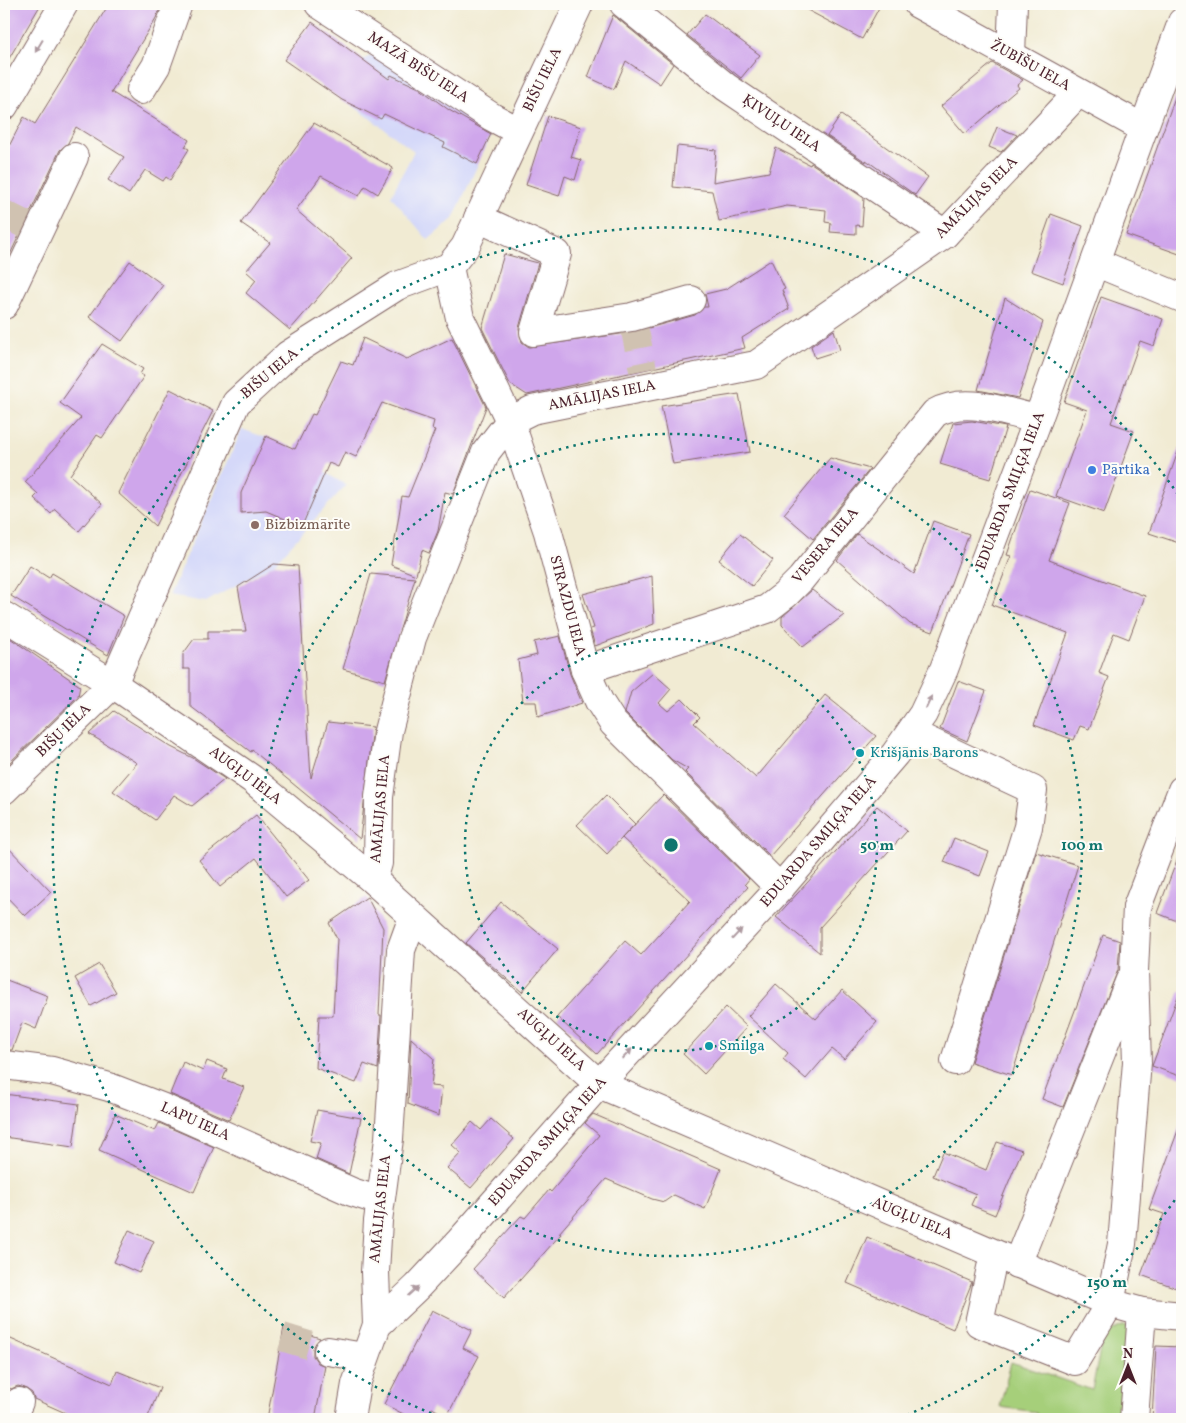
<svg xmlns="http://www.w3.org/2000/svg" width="1186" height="1423" font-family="Vollkorn,serif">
<rect width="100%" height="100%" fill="#fdfcf7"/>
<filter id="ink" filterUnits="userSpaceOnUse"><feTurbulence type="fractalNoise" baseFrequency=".02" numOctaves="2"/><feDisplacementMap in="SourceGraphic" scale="10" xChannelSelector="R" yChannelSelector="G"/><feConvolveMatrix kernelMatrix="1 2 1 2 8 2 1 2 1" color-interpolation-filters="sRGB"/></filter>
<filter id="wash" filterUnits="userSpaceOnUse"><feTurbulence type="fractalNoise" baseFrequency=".0096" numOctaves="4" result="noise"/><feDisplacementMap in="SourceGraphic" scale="20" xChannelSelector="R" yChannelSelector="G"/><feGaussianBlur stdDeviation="1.12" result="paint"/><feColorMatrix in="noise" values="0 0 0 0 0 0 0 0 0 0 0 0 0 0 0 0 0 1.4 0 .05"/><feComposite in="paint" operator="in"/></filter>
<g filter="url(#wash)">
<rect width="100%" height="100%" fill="#f1ebd3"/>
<g fill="#d4d8f9">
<polygon points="373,55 493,131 453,219 428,240 391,196 414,151 348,102 334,95 362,60"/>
<polygon points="242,429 294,448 292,453 346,485 274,564 206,602 169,596"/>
</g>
<polygon fill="#a6cf7a" stroke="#787752" points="1122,1326 1135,1326 1128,1419 1035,1419 1036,1412 1000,1407 1011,1362 1092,1390 1103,1335"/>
<g id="blocks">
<g fill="#cfa6eb">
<polygon points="4,4 41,4 4,67"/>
<polygon points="109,4 162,4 156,18 111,92 189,140 185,147 189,149 170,180 166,177 163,181 145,170 129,194 108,180 124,157 76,127 68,143 60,150 4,267 4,156 24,117 35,124"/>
<polygon points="796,4 881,4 862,39"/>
<polygon points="705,14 760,55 741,78 687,35"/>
<polygon points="613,15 673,64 660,84 626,61 614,89 588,77"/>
<polygon points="312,22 389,79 391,75 419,88 449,110 491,134 477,164 443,147 445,143 384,114 381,119 342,100 284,60"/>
<polygon points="992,63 1023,80 1017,85 1019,88 965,134 941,106"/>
<polygon points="1179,86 1182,87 1182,255 1126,235"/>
<polygon points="841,115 928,177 915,195 866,160 866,162 827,136"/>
<polygon points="548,116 581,127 571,157 581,160 575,180 565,176 559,196 526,185"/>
<polygon points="314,123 393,168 378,194 365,186 359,196 321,176 296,210 352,258 290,330 246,293 256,280 246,271 270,243 241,223"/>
<polygon points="997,127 1017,135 1001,152 989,147"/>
<polygon points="677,146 716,150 713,182 769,172 776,148 810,165 811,163 864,198 862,226 856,225 856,234 830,232 831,223 825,222 826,210 787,206 719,221 712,191 673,187"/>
<polygon points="1051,214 1083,226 1063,283 1031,271"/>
<polygon points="504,254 538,263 519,328 522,342 529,347 634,332 695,315 704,307 708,307 705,294 726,289 771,260 785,289 782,290 789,309 742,338 745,348 527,395 510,384 482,328"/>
<polygon points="130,261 163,285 122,341 89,317"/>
<polygon points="1101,297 1163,319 1154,346 1140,341 1111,423 1134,431 1104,513 1056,496 1087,410 1064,402"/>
<polygon points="1005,298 1043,322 1018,398 978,390"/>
<polygon points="834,330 840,350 815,358 811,346"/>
<polygon points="363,338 407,359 452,338 486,407 453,494 445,492 438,531 429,553 422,550 416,575 391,565 402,496 408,497 435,430 432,429 434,421 382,403 356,457 345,452 338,467 329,463 302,526 266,511 241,513 241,493 266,436 295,449 312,414 315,415 341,361 353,365"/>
<polygon points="102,344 143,369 140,374 144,376 102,438 97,435 70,475 102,504 79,531 55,509 51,514 34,498 38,494 25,482 81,418 60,403"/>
<polygon points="170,389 213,411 155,526 118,493"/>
<polygon points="739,394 750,452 673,464 661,406"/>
<polygon points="972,421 1006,427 990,479 940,464 953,423"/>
<polygon points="1179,449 1182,450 1182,544 1149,533"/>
<polygon points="830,458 870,469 813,539 784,514"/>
<polygon points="1030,489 1070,503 1049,560 1145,596 1129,639 1114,633 1099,673 1109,677 1089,729 1080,726 1074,740 1034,725 1068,633 992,605 1011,556 1007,555"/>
<polygon points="933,521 969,534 933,632 910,624 837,560 857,534 914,574"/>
<polygon points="740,534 773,560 752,586 719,560"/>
<polygon points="274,564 298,566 311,778 328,722 373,727 360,839 252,750 251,752 190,706 190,669 183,669 183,654 194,639 208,639 208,631 246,631 238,587"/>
<polygon points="30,566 49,578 52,573 124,616 108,655 11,596"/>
<polygon points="371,574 415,578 385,681 343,669"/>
<polygon points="652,576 654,624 595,646 590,629 594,628 583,594"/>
<polygon points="812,590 844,615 803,647 782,625 782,617"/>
<polygon points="4,634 80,686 78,696 4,768"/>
<polygon points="560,636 570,674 582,703 538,717 536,702 523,702 518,660 537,655 534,642"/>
<polygon points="653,673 671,689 659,703 668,711 682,699 700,717 694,723 756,778 825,695 876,736 770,856 685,772 688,769 672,760 625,713 631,692"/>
<polygon points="958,681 986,691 967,741 940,729"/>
<polygon points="114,711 171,747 193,758 225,779 192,806 174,795 155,820 113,791 137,763 89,734"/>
<polygon points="606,795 635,824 607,854 577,825"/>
<polygon points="663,795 749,879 745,884 748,887 597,1054 557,1017 625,941 641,955 690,901 622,838"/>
<polygon points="877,806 907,831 820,927 820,953 776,917"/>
<polygon points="256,815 309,880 286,897 256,858 220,887 199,860"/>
<polygon points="954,838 989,852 980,876 944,862"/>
<polygon points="4,843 51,892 25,916 4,894"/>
<polygon points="1036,852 1078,865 1012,1075 971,1062"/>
<polygon points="1180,852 1182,853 1182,923 1157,913"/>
<polygon points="367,897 383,928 379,1015 381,1015 378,1069 364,1064 356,1083 316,1068 319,1016 333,1016 337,939 329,923"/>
<polygon points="501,902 558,949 522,992 466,943"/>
<polygon points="1103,935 1120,941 1118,970 1063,1107 1042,1099"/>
<polygon points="99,964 116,992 91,1006 75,978"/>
<polygon points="4,979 48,996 36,1029 22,1023 12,1050 4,1050"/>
<polygon points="776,984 816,1019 842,990 877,1022 844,1059 832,1049 806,1079 783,1059 788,1053 748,1016"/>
<polygon points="1180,991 1182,991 1182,1077 1152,1066"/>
<polygon points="726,1007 747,1027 704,1074 683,1054"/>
<polygon points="411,1038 434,1059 431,1086 442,1087 439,1116 408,1104"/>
<polygon points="207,1061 227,1069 223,1079 244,1087 229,1120 170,1094 183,1062 203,1071"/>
<polygon points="4,1094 79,1104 73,1147 4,1137"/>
<polygon points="317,1110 361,1118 349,1174 316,1159 321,1143 310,1141"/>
<polygon points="115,1114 155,1131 159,1123 214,1147 194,1192 99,1150"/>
<polygon points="593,1114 721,1169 705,1209 674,1195 664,1202 652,1199 606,1179 559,1233 561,1234 504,1298 473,1269 521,1216 525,1218 549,1190 551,1192 599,1135 585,1123"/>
<polygon points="491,1119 514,1139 471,1188 447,1168 461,1153 452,1145 472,1122 481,1130"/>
<polygon points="1180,1125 1182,1126 1182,1290 1141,1275 1164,1214 1149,1209"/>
<polygon points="997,1142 1022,1150 995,1215 971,1205 976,1194 933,1176 943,1152 986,1170"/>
<polygon points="129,1230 154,1241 139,1273 114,1262"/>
<polygon points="867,1237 972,1282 953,1329 847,1283"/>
<polygon points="432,1310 472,1330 463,1348 479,1356 447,1416 432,1408 426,1419 413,1419 384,1404"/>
<polygon points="284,1327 320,1338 313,1348 313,1356 318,1363 325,1366 315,1419 267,1419"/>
<polygon points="4,1336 112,1384 117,1371 160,1388 147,1419 79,1419 34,1399 32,1393 25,1388 18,1386 11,1389 4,1385"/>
<polygon points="1156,1346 1182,1347 1182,1419 1152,1419"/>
</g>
</g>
</g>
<g filter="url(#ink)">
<use href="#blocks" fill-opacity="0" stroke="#846666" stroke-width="1"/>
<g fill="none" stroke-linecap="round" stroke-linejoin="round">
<g stroke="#d0c2b1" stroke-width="28" stroke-dasharray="28 14" stroke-linecap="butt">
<polyline points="4,214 26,225"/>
<polyline points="633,321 643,370"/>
<polyline points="282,1337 328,1351"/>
</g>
<defs>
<g id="minor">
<polyline points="319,4 492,117 518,131"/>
<polyline points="624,4 726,87 945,234"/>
<polyline points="918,4 1143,128"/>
<polyline points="1011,55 1013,4"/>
<polyline points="141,90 156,66 178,4"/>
<polyline points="4,106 64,4"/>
<polyline points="478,218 557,254 534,332 632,317 691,300"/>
<polyline points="1097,263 1182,298"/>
<polyline points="449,267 460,318 510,421 548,532 585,670 599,701 613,723 780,888"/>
<polyline points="4,305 74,157"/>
<polyline points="4,616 113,684 252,779 373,880 599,1084 1110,1303 1142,1312 1182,1316"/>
<path d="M 585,670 L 767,609 L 785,595 L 801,579 L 935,413 C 967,395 1005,413 1038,419"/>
<polyline points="911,733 1033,790 1028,827 955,1061"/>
<polyline points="4,790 113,684 236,403 288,355 397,286 449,267 465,247 579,4"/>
<polyline points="373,880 378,863 379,797 388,731 412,638 486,452 510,421 532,410 756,365 945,234 1078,93"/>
<polyline points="4,1065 52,1071 109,1087 161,1107 352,1192 380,1201"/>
<polyline points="994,1254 979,1323 1075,1361 1110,1303 1122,1244 1137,1062 1134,971 1137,907 1182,790"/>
<polyline points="1017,1264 1130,980"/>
<polyline points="377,1325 375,1272 378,1221 389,1139 401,950 413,917"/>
<polyline points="328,1351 364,1357"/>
<polyline points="11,1419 19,1402"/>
<polyline points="350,1419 356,1384 377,1325 417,1287 460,1241 599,1084 780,888 895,754 923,714 944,669 1038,419 1182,22"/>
<polyline points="1134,1419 1142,1312"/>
</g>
</defs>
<use href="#minor" stroke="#846666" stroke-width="30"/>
<use href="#minor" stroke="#fff" stroke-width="28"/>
</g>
<defs><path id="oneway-solid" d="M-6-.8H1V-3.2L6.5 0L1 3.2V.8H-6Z" transform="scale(1.25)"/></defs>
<g fill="#ae9aa0">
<use href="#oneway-solid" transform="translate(39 46) rotate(121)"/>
<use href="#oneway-solid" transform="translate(929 702) rotate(-65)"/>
<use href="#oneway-solid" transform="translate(737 934) rotate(-47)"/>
<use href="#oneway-solid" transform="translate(627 1054) rotate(-47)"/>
<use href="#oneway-solid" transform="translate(413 1291) rotate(-43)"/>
</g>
</g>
<g fill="none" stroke="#0f766e" stroke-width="2.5" stroke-dasharray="2.5 5">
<circle cx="671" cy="845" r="206"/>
<circle cx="671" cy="845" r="411"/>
<path d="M1179 1194A617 617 0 0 1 897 1419M445 1419A617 617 0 1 1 1179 496"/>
</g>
<circle fill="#3f7fe0" stroke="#fdfcf7" stroke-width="2" cx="1092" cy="470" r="5"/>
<circle fill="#8d6e63" stroke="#fdfcf7" stroke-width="2" cx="255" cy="525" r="5"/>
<g fill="#0f9aa8" stroke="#fdfcf7" stroke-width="2">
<circle cx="860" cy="753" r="5"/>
<circle cx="709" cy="1046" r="5"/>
</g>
<g text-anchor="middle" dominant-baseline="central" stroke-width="4" stroke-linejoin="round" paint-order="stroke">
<g font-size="15" fill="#4a1f2b" stroke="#fdfcf7">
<text transform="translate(1030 66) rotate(29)">ŽUBĪŠU IELA</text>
<text transform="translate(418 68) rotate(33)">MAZĀ BIŠU IELA</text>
<text transform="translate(543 80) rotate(-64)">BIŠU IELA</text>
<text transform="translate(781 124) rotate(34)">ĶIVUĻU IELA</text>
<text transform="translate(977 198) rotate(-45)">AMĀLIJAS IELA</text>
<text transform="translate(270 374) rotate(-40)">BIŠU IELA</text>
<text transform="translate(602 396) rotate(-11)">AMĀLIJAS IELA</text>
<text transform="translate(1011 491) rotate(-69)">EDUARDA SMIĻĢA IELA</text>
<text transform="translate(826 546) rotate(-50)">VESERA IELA</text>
<text transform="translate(567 606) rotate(75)">STRAZDU IELA</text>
<text transform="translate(64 731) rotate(-44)">BIŠU IELA</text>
<text transform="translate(245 776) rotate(37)">AUGĻU IELA</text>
<text transform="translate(381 809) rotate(-85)">AMĀLIJAS IELA</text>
<text transform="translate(819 842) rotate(-49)">EDUARDA SMIĻĢA IELA</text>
<text transform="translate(551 1040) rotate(42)">AUGĻU IELA</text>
<text transform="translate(195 1122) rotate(24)">LAPU IELA</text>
<text transform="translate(548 1142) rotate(-48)">EDUARDA SMIĻĢA IELA</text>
<text transform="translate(381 1209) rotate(-84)">AMĀLIJAS IELA</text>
<text transform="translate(912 1219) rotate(23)">AUGĻU IELA</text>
</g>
<g font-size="15" fill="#366cbe" stroke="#fdfcf7" text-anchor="start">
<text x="1102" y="470">Pārtika</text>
</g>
<g font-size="15" fill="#785e54" stroke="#fdfcf7" text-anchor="start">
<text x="265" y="525">Bizbizmārīte</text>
</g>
<g font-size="15" fill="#0d838f" stroke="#fdfcf7" text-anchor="start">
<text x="870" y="753">Krišjānis Barons</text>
<text x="719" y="1046">Smilga</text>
</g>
</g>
<circle cx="671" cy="845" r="8" fill="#0f766e" stroke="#fdfcf7" stroke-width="2.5"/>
<g font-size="15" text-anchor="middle" font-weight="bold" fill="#0f766e" stroke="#fdfcf7" stroke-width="4" stroke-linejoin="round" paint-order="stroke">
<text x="877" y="850">50 m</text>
<text x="1082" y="850">100 m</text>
<text x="1107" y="1287">150 m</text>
</g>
<rect width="1186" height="1423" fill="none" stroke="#fdfcf7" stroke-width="20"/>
<g transform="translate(1128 1366)" stroke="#fdfcf7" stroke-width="4" paint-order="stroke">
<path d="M0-4L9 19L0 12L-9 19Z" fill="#4a1f2b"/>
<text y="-8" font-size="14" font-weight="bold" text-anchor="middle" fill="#4a1f2b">N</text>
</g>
</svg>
